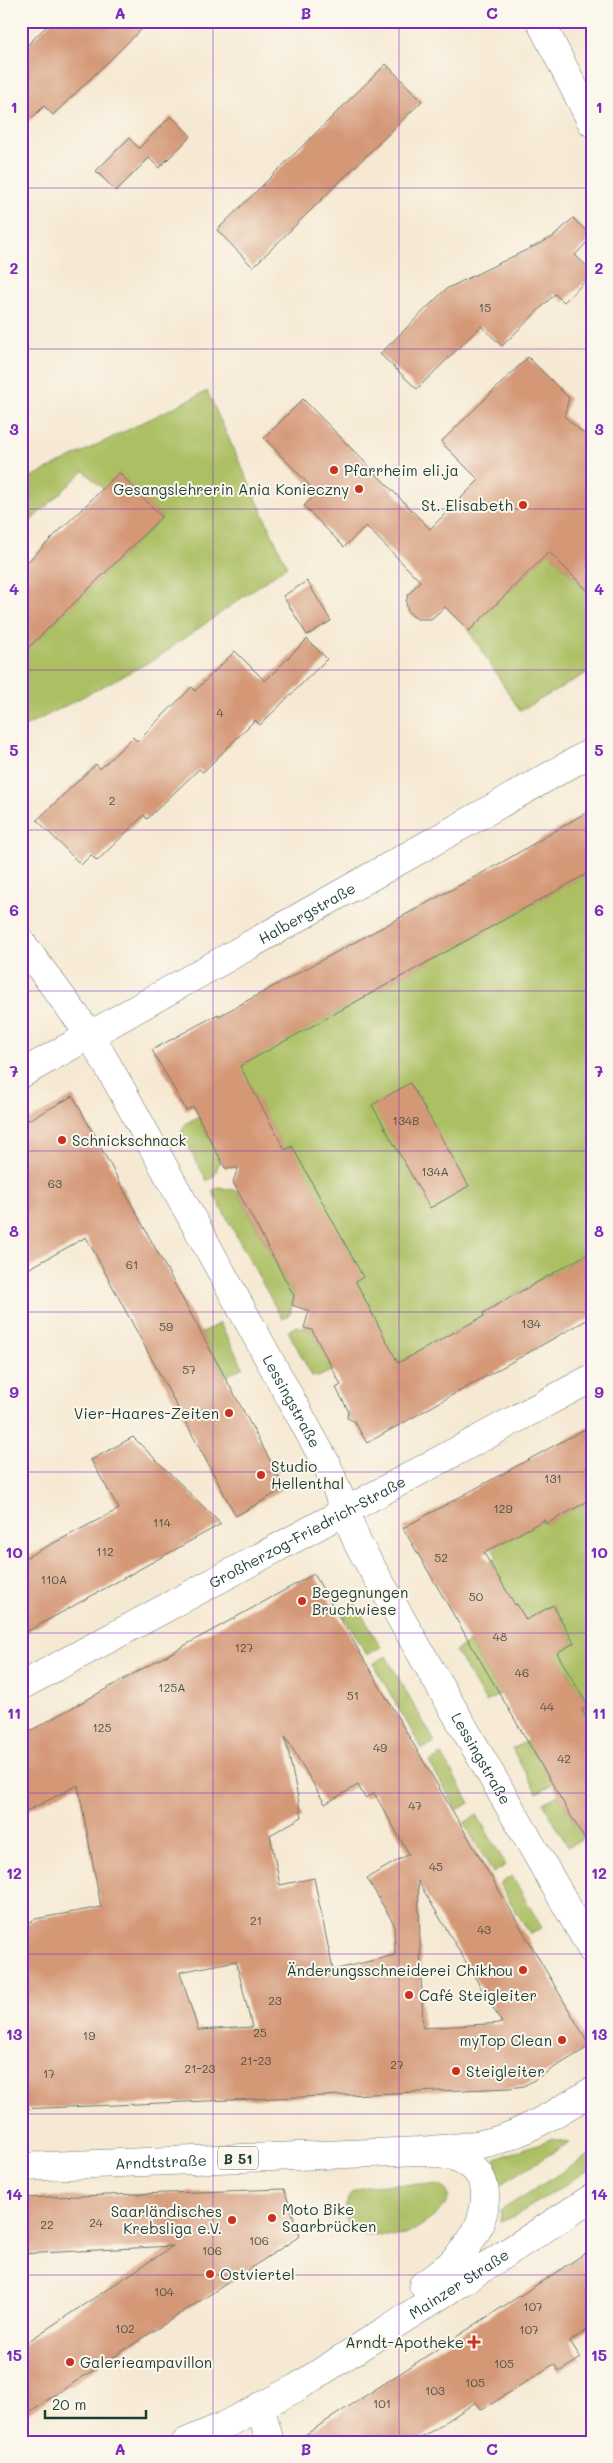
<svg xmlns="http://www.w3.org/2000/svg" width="613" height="2463" font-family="Mali,sans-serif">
<rect width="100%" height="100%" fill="#fbf7ec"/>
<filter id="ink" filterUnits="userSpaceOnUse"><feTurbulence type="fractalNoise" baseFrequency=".02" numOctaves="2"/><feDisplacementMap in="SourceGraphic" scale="10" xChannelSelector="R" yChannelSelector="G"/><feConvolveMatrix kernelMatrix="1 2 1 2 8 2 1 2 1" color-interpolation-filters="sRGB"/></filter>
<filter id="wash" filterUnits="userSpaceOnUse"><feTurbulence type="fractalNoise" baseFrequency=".0096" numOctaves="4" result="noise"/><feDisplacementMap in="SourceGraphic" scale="20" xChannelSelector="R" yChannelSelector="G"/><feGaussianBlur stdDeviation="1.12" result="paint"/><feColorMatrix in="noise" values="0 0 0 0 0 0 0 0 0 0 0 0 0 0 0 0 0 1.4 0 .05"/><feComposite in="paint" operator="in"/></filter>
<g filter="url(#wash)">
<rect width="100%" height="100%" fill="#f6e9d3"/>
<g fill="#acbf63" stroke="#667e4c">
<polygon points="207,391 287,566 155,659 21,729 21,655 162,517 119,473 103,489 84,471 21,530 21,482"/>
<polygon points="549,552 583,587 585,585 592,592 592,670 520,711 469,631"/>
<polygon points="592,871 592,1251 483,1312 484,1316 380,1373 356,1282 291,1146 285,1150 253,1091 221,1076"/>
<polygon points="198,1117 221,1159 214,1176 207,1181 181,1133 186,1123"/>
<polygon points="219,1187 237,1191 294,1296 290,1314 282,1319 212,1191"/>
<polygon points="220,1323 243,1367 225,1377 201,1333"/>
<polygon points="296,1326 312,1330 333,1370 318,1377 312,1376 288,1331"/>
<polygon points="592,1499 592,1728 582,1710 588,1706 568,1671 548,1658 574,1643 553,1605 526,1620 490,1562 497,1557 492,1548 544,1520 546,1524"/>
<polygon points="355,1603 381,1647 367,1655 341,1612"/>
<polygon points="469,1642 500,1694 486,1702 455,1651"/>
<polygon points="386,1656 435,1742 422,1749 373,1664"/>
<polygon points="527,1741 553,1784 537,1793 512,1749"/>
<polygon points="442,1755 470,1803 457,1810 429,1762"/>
<polygon points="558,1795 583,1838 568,1847 543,1803"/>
<polygon points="477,1815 506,1865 493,1873 464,1823"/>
<polygon points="512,1876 542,1928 530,1934 499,1884"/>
<polygon points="551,2139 570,2142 499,2185 496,2159"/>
<polygon points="592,2153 592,2168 515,2216 500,2222 500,2211"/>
<path d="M 419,2184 C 424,2185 432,2184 438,2186 C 471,2197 416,2231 404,2235 C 398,2237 391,2235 385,2235 C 377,2234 365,2235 358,2233 C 338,2225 342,2194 361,2188 C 374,2184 404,2185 419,2184 Z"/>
</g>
<g id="blocks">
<g fill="#d49877" fill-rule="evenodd">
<polygon points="52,21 150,21 53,115 44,106 21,129 21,51"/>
<polygon points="386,64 422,101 253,267 217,230"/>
<polygon points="171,116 191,136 159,168 149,158 116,191 96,171 129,138 139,148"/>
<polygon points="573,218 592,237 575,255 592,271 592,275 564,302 555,294 502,346 481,326 417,389 380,354 446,289 553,237"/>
<polygon points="528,357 569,398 564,416 592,441 592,595 549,552 469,631 445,607 431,619 417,619 408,612 406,602 408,595 420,581 366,526 344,547 304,506 317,493 264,438 303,399 430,529 479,480 441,442"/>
<polygon points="119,473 162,517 21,655 21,568"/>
<polygon points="307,581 331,621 307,635 283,596"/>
<polygon points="307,639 327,659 260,725 255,720 203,772 199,769 147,819 144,815 97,861 91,855 81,865 37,820 96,764 100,769 133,737 137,741 192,687 195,691 235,651 265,681"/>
<polygon points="592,809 592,871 240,1066 285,1150 292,1146 363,1277 356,1282 398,1363 484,1316 483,1313 592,1251 592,1317 367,1443 354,1421 347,1418 348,1410 336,1388 341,1385 312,1330 304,1328 309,1311 292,1305 294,1296 233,1182 238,1168 225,1168 193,1107 186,1110 152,1050 218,1014 219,1016 506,860"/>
<polygon points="410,1083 469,1186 430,1208 372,1105"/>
<polygon points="73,1096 285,1488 236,1516 86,1237 21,1273 21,1124"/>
<polygon points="592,1425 592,1499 546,1524 544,1520 484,1553 515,1605 517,1604 526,1620 553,1605 574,1643 557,1653 588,1706 582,1710 592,1728 592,1852 403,1528"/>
<polygon points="133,1437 221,1524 21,1635 21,1560 119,1509 91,1460"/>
<path d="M 314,1574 L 590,2046 L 524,2086 L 510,2088 L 21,2109 L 21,1927 L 35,1919 L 101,1907 L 78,1785 L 21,1814 L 21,1736 ZM 285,1736 L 325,1804 L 358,1785 L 365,1798 L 374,1793 L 409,1854 L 367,1878 L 394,1924 L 395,1955 L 333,1970 L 314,1878 L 280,1885 L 270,1835 L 302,1817 ZM 418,1881 L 502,2023 L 423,2028 ZM 236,1961 L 252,2027 L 198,2030 L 180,1972 Z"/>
<polygon points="284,2189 300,2236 21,2417 21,2346 173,2246 21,2254 21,2198"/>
<polygon points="592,2249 592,2327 570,2341 581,2358 559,2372 554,2364 482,2410 476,2402 415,2442 294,2442"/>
</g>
</g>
</g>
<g filter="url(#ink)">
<use href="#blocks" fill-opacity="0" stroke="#6a796c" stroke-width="1"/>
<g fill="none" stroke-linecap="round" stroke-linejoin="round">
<defs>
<g id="minor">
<polyline points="540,21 592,123"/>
<path id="s1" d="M 21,942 L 90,1035 L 120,1087 L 327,1465 L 358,1544 L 592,1950"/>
<path id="s2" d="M 21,1074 L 592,752"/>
<path id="s3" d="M 21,1686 C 211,1582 402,1482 592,1378"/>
<polyline points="260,2406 270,2442"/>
</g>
<g id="major">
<path id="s4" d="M 21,2167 L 421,2151 C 448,2148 478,2147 504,2138 C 534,2127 565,2108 592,2091"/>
<path d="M 423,2285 C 455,2264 486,2235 485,2194 C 485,2178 474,2166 460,2159 C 452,2155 442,2155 433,2153"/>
<path id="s5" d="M 186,2442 L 223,2426 L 296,2388 L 592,2198"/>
</g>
</defs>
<use href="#minor" stroke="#6a796c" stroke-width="29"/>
<use href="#major" stroke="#6a796c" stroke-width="29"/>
<use href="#minor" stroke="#fff" stroke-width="28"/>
<use href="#major" stroke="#fff" stroke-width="28"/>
</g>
</g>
<path fill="none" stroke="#7b2cbf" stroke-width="1" stroke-opacity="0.55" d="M 213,21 L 213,2442M 399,21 L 399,2442M 21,188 L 592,188M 21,349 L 592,349M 21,509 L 592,509M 21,670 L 592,670M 21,830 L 592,830M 21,991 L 592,991M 21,1151 L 592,1151M 21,1312 L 592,1312M 21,1472 L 592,1472M 21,1633 L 592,1633M 21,1793 L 592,1793M 21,1954 L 592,1954M 21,2114 L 592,2114M 21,2275 L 592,2275"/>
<g fill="#c8321e" stroke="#fbf7ec" stroke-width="2">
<circle cx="334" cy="470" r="5"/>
<circle cx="359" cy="489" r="5"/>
<circle cx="523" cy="505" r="5"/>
<circle cx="62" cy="1140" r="5"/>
<circle cx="229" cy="1413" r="5"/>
<circle cx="261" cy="1475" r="5"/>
<circle cx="302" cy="1601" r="5"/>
<circle cx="523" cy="1970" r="5"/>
<circle cx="409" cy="1995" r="5"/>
<circle cx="562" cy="2040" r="5"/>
<circle cx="456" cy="2071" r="5"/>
<circle cx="272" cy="2218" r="5"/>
<circle cx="232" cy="2220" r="5"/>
<circle cx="210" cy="2274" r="5"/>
<path d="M471.5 2334.5h5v5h5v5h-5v5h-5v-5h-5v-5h5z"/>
<circle cx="70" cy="2362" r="5"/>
</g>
<g text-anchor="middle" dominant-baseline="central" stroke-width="4" stroke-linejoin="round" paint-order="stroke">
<g font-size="12" fill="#4c5445">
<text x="485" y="307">15</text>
<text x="220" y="712">4</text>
<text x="112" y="800">2</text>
<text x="406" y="1120">134B</text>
<text x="435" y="1171">134A</text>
<text x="55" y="1183">63</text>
<text x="132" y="1264">61</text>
<text x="531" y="1323">134</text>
<text x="166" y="1326">59</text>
<text x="189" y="1369">57</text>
<text x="553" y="1478">131</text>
<text x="503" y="1508">129</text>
<text x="162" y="1522">114</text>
<text x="105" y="1551">112</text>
<text x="441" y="1557">52</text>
<text x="54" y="1579">110A</text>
<text x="476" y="1596">50</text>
<text x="500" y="1636">48</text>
<text x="244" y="1647">127</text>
<text x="522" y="1672">46</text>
<text x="172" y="1687">125A</text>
<text x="353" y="1695">51</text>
<text x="547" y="1706">44</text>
<text x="102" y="1727">125</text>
<text x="380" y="1747">49</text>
<text x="564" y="1758">42</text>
<text x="415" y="1805">47</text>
<text x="436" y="1866">45</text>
<text x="256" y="1920">21</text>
<text x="484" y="1929">43</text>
<text x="275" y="2000">23</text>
<text x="260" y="2032">25</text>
<text x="89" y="2035">19</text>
<text x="256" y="2060">21-23</text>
<text x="397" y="2064">27</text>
<text x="200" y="2068">21-23</text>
<text x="49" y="2073">17</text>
<text x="96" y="2222">24</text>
<text x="47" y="2224">22</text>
<text x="259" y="2240">106</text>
<text x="212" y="2250">106</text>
<text x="164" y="2291">104</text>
<text x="533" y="2306">107</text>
<text x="125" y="2328">102</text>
<text x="529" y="2329">107</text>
<text x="504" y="2363">105</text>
<text x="475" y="2382">105</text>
<text x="435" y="2390">103</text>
<text x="382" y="2403">101</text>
</g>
<rect fill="#fbf7ec" stroke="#61756b" stroke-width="1" x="218" y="2146.5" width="40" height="23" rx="4"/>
<g font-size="14" font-weight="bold" fill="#1f3d34">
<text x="238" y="2158">B 51</text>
</g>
<g font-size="15" fill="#1f3d34" stroke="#fbf7ec" text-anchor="start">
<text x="344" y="470">Pfarrheim eli.ja</text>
<text x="349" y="489" text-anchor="end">Gesangslehrerin Ania Konieczny</text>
<text x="513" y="505" text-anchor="end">St. Elisabeth</text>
<text x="72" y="1140">Schnickschnack</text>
<text x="219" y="1413" text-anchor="end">Vier-Haares-Zeiten</text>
<text x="271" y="1466">Studio<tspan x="271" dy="17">Hellenthal</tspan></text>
<text x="312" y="1592">Begegnungen<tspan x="312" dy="17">Bruchwiese</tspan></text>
<text x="513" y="1970" text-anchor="end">Änderungsschneiderei Chikhou</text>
<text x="419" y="1995">Café Steigleiter</text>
<text x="552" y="2040" text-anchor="end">myTop Clean</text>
<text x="466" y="2071">Steigleiter</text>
<text x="282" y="2209">Moto Bike<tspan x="282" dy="17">Saarbrücken</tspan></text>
<text x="222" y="2211" text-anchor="end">Saarländisches<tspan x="222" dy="17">Krebsliga e.V.</tspan></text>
<text x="220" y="2274">Ostviertel</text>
<text x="464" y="2342" text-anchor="end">Arndt-Apotheke</text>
<text x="80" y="2362">Galerieampavillon</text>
</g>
<g font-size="15" fill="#1f3d34" stroke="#fbf7ec">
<text stroke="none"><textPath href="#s2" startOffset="328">Halbergstraße</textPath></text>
<text stroke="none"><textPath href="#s1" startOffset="534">Lessingstraße</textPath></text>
<text stroke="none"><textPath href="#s3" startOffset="325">Großherzog-Friedrich-Straße</textPath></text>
<text stroke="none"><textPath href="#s1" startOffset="939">Lessingstraße</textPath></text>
<text stroke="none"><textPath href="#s4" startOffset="140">Arndtstraße</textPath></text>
<text stroke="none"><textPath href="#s5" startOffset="316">Mainzer Straße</textPath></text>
</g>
</g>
<rect width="613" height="2463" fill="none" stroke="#fbf7ec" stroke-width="55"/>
<path d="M45 2410v8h101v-8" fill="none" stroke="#1f3d34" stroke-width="2.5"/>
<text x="52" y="2410" font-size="15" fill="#1f3d34" stroke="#fbf7ec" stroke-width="4" paint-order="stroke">20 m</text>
<rect x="28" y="28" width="558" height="2408" fill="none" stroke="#7b2cbf" stroke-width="2"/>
<g font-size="16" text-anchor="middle" font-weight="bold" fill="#7b2cbf">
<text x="120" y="19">A</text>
<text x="306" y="19">B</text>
<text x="492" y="19">C</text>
<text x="14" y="113">1</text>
<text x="599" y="113">1</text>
<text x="14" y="274">2</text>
<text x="599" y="274">2</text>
<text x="14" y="435">3</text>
<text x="599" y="435">3</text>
<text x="14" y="595">4</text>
<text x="599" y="595">4</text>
<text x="14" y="756">5</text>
<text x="599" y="756">5</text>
<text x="14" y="916">6</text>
<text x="599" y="916">6</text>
<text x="14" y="1077">7</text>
<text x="599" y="1077">7</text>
<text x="14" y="1237">8</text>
<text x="599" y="1237">8</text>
<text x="14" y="1398">9</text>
<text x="599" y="1398">9</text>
<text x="14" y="1558">10</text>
<text x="599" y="1558">10</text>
<text x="14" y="1719">11</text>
<text x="599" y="1719">11</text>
<text x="14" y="1879">12</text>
<text x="599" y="1879">12</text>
<text x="14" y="2040">13</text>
<text x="599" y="2040">13</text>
<text x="14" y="2200">14</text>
<text x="599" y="2200">14</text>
<text x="14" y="2361">15</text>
<text x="599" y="2361">15</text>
<text x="120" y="2455">A</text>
<text x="306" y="2455">B</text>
<text x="492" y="2455">C</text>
</g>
</svg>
